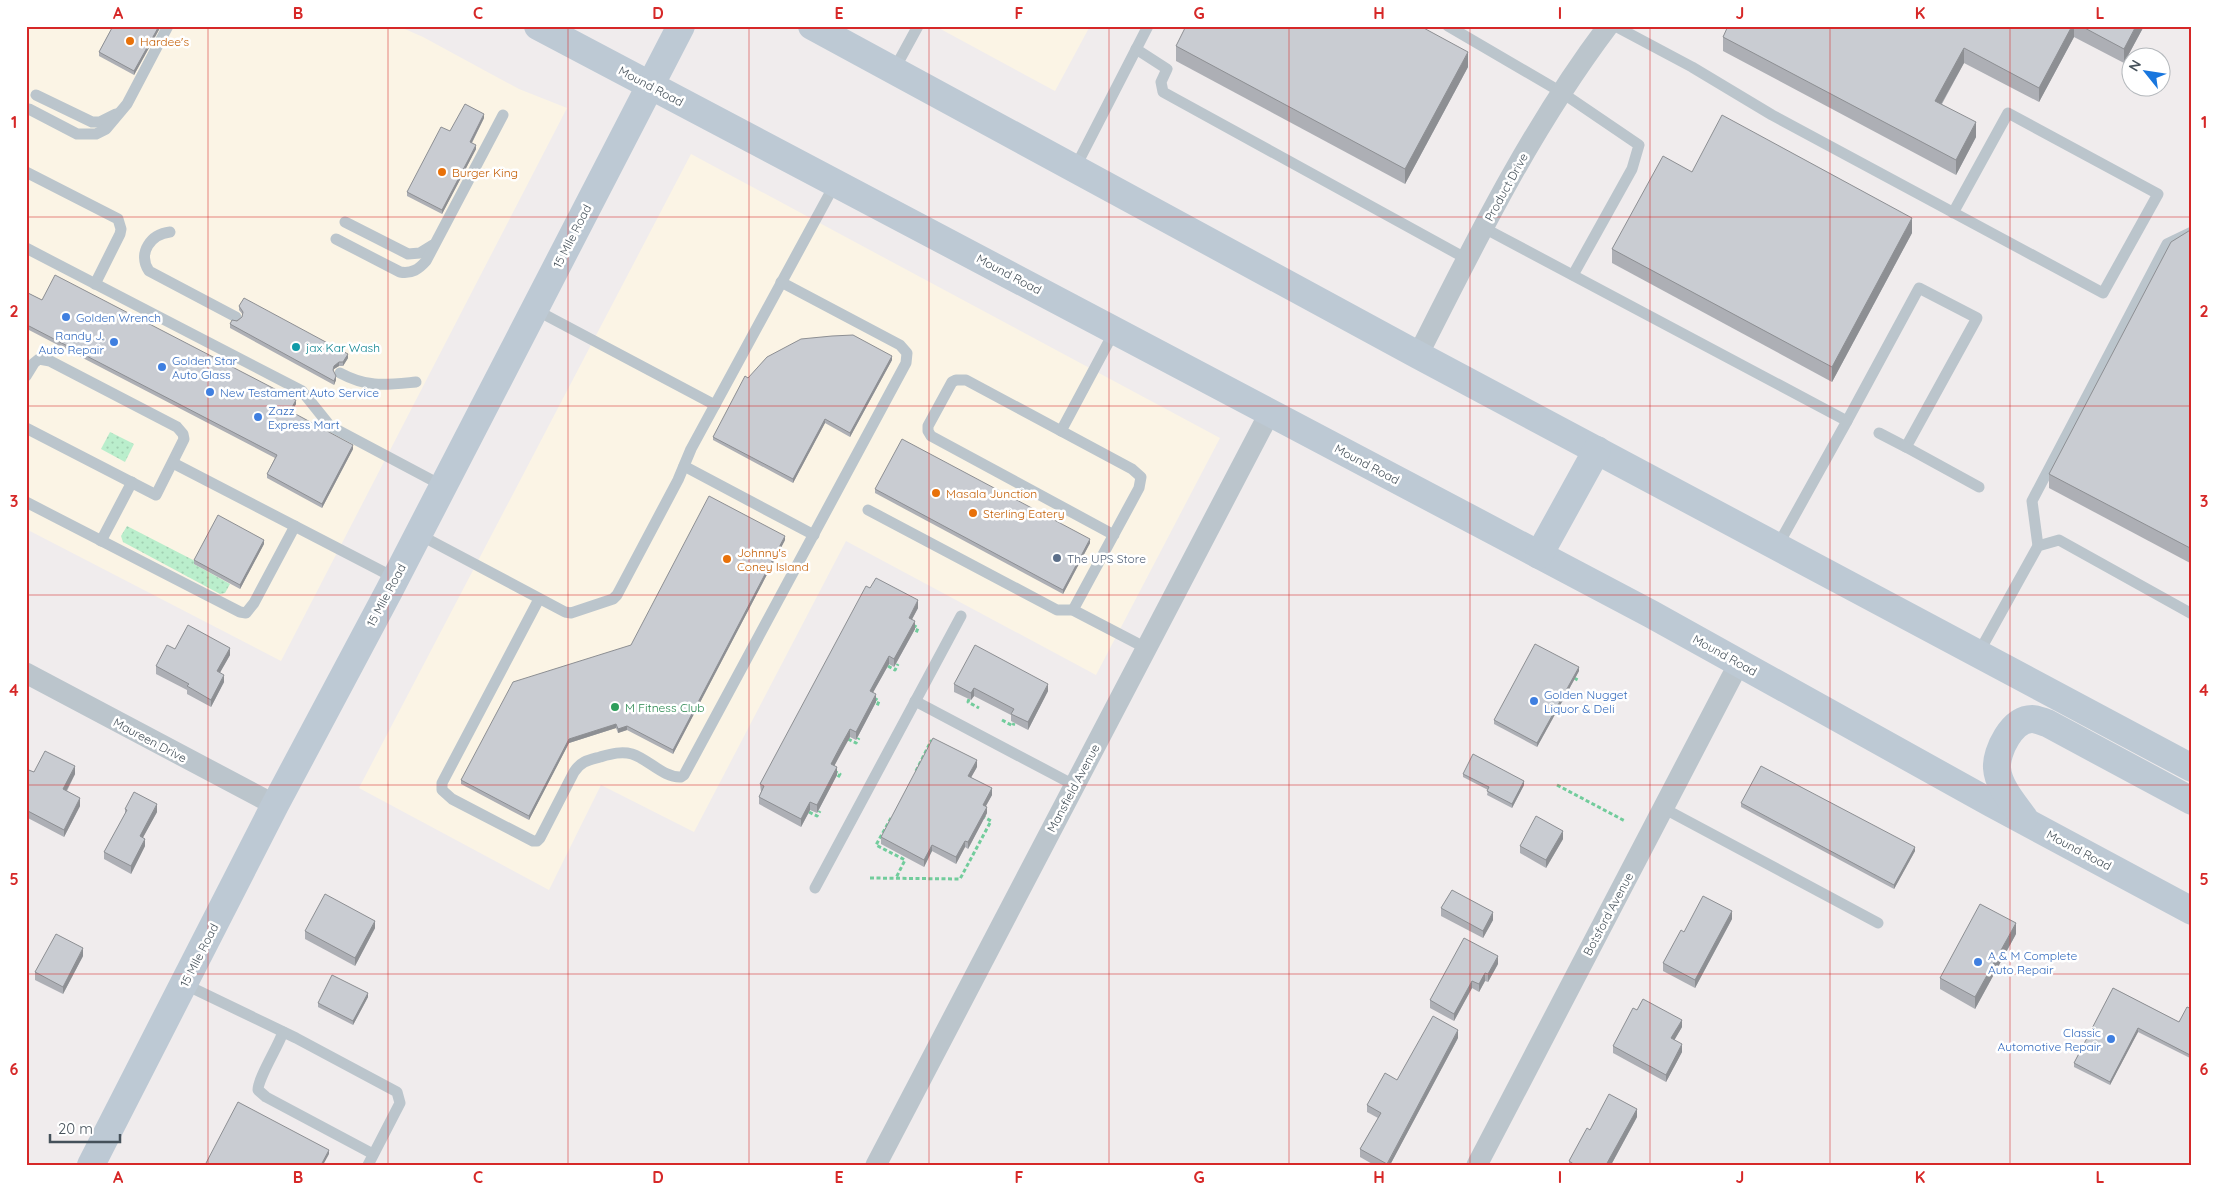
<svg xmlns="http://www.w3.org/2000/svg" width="2218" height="1191" font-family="Quicksand,sans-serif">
<defs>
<pattern id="grass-dots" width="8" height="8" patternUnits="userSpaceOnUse" patternTransform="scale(1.25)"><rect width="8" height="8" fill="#baeecc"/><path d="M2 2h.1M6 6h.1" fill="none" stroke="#a1ceb1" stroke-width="1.8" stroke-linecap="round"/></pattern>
</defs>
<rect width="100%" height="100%" fill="#f0eced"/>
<g fill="#fbf4e5">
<polygon points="26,26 398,26 423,37 519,89 567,108 281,661 26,529"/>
<polygon points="935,26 1090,26 1055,91"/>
<polygon points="691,154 1220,438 1096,675 846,541 694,832 601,785 549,890 359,788"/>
</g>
<g fill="url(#grass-dots)">
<polygon points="110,432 134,444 125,462 101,449"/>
<polygon points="127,526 195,561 194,564 230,584 225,593 220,594 123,542 121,536"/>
</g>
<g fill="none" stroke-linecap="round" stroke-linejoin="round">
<g stroke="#72cc9c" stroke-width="3" stroke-dasharray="4 2.5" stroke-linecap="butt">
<polyline points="913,625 918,628 916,633"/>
<polyline points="888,666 895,670 898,664"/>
<polyline points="1574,678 1578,680"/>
<polyline points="874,698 879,701 877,706"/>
<polyline points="969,699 968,702 979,708"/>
<polyline points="1002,720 1013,726 1014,723"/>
<polyline points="848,739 856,743 859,738"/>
<polyline points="834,771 840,774 837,779"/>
<polyline points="916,771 931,741 934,742"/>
<polyline points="1557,785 1625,821"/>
<polyline points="809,812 817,816 820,811"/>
<polyline points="891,818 876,845 905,860 896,878"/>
<polyline points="870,878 960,879 991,821 984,817"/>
</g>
<g stroke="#bbc5cc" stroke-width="11">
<polyline points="1448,26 1561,92 1639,145 1632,169 1573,275"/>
<polyline points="1615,26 1692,67 1772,115 2103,293 2158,194 2008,113 1953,213"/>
<polyline points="1136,49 1167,69 1161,82 1163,92 1467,259"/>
<polyline points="894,70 918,26"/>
<polyline points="36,95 92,122 100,122 116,114"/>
<polyline points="29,109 77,134 96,134 106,129 127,104 168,26"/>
<polyline points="1075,168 1148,26"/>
<polyline points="26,172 118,219 121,229 120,234 95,284"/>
<polyline points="345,222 408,254 420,253 433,245"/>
<polyline points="1484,228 1847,421 1777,547"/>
<path d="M 170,232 C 151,234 137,253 149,271 L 236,317"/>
<path d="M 336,239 L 400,272 C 412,274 419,269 426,261 L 503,115"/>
<polyline points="26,248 302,391 330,426 443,486"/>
<polyline points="534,309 715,405"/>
<path d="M 340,373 C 368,388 385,385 416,382"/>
<polyline points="26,376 34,363 39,359 50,361 177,427 183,434 184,439 156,495 26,428"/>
<polyline points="1847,421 1919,288 1977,318 1906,447 1879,433"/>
<polyline points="1061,431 1115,330"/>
<polyline points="1906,447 1979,487"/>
<polyline points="173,463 395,578"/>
<polyline points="684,466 814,535"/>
<polyline points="26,502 240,612 246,613 254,603 295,526"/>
<polyline points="868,510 1057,610 1073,610 1146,648"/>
<polyline points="418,534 565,612 571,613 613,599 617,595 678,480 691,449 836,182"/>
<polyline points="101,541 132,482"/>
<polyline points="2038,546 2032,501 2167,244 2192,232"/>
<path d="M 539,599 L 442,783 L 442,790 L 452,799 L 533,841 L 537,841 L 540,838 L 574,772 C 581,761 589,760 600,757 C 611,754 621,751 632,754 C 648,759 664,778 681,777 L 684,775 L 906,363 L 907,353 L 900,345 L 781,282"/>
<polyline points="1073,610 1139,488 1141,477 1132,469 966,380 956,380 952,382 928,426 928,431 931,436 1114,535"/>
<polyline points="1978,654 2038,546 2059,540 2192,614"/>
<polyline points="915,701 1074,785"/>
<polyline points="1663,808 1878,923"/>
<polyline points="815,888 961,616"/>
<polyline points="184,984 296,1038 397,1092 400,1103 368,1165"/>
<path d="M 283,1032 C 278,1047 258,1078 258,1090 L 266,1097 L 373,1154"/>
</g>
<g stroke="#bbc5cc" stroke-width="21">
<path d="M 1418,355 C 1475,242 1531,128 1608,26"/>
<polyline points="26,673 275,805"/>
<polyline points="876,1165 1270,412"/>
<polyline points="1477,1165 1739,663"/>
</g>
<g stroke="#bdc9d4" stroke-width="28">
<polyline points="538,26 1651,614 1991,803 2192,911"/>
<polyline points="812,26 1418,355 2192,768"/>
<polyline points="1539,555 1597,450"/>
<path d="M 2024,818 C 2014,804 1998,786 1997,768 C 1996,751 2012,719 2032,719 C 2037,719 2043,722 2047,723 L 2192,801"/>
<polyline points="91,1165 275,805 389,591 681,26"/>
</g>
</g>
<g fill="#adafb5">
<polygon points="113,26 161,26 134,75 99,56 99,52"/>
<polygon points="1728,26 2144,26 2124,63 2074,37 2039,102 1964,63 1942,104 1976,137 1956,175 1723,51 1723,37"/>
<polygon points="1176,46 1468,67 1405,184 1176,61"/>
<polygon points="484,118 472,143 476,149 442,214 407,196 407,192 450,131"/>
<polygon points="1692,172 1912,233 1832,382 1612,263 1612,249"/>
<polygon points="2192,229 2192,564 2049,488 2049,474"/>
<polygon points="26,292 42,300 296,404 291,412 353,449 322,508 267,478 267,474 275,458 29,330 26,334"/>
<polygon points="239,306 348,358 343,366 339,366 334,369 333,371 336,380 334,385 230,328 230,324 242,317 243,315 239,310"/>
<polygon points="892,360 850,437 825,423 793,483 713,440 713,437 748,378"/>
<polygon points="875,489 1090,543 1063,594 875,493"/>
<polygon points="785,540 673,754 627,730 618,733 616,728 569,743 529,820 461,784 461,780 631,645"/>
<polygon points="264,544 240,589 194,564 194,560"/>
<polygon points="870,588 918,608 912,619 915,629 894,667 889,664 873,692 876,702 856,740 850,737 840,754 834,766 837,775 817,813 810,810 801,827 759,804 759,797 761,792 760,784"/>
<polygon points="175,649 230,655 220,672 224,682 211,707 187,694 187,690 156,674 156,666"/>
<polygon points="1579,671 1537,747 1494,724 1494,720"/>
<polygon points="954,684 1048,691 1028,730 1011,721 1011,715 974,696 971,700 954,692"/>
<polygon points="977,767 971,777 992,795 986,806 987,813 968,849 965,847 956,864 932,851 924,867 881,844 881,837"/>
<polygon points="26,769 34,772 75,774 67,791 80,806 64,837 26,817"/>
<polygon points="1463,774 1524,785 1512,808 1487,795 1488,790 1463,777"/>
<polygon points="1741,803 1915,851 1894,889 1741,807"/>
<polygon points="125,809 157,812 143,837 145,846 131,874 104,859 104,852 125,814"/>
<polygon points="1563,839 1546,868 1520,853 1520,846"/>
<polygon points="1441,908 1493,920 1483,938 1441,916"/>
<polygon points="1732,919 1695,988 1663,971 1663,963 1684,932"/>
<polygon points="375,928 355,966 305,939 305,931"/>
<polygon points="2016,934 1975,1009 1940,989 1940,978"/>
<polygon points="83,956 63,994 35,980 35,972"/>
<polygon points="1498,964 1488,982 1485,981 1479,992 1472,988 1454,1021 1430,1008 1430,1000"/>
<polygon points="2113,988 2179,1022 2192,1009 2192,1059 2138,1032 2110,1085 2074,1067 2074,1063"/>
<polygon points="368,997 353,1025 318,1007 318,1003"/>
<polygon points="1682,1027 1674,1040 1682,1052 1666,1082 1613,1053 1613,1046"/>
<polygon points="1458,1038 1390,1165 1374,1165 1360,1157 1360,1149 1378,1118 1367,1112 1367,1105 1397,1080"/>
<polygon points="1637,1117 1611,1165 1569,1165 1569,1161 1590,1130"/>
</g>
<g fill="#8d8f93">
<polygon points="159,26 161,26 134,75 134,71"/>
<polygon points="2072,26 2074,26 2074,37 2039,102 2039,88"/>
<polygon points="2136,26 2144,26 2124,63 2124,49"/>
<polygon points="1964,48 1964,63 1935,115 1935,101"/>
<polygon points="1468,52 1468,67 1405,184 1405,169"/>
<polygon points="484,114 484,118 470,146 470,142"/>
<polygon points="1976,122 1976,137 1956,175 1956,160"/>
<polygon points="476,145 476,149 442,214 442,210"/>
<polygon points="1912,218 1912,233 1832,382 1832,367"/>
<polygon points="348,354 348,358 343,366 343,362"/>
<polygon points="892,356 892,360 850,437 850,433"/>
<polygon points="339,362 339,366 334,369 333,374 334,366"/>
<polygon points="336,376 336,380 334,385 334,381"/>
<polygon points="296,400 296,404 290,415 290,411"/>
<polygon points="825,419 825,423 793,483 793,479"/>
<polygon points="353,445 353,449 322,508 322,504"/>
<polygon points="785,536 785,540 673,754 673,750"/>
<polygon points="1090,539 1090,543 1063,594 1063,590"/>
<polygon points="264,540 264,544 240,589 240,585"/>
<polygon points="918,600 918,608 909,625 909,618"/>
<polygon points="915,621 915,629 894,667 894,659"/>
<polygon points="230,648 230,655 217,678 217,671"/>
<polygon points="889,656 889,664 870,698 870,691"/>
<polygon points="1579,667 1579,671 1537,747 1537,743"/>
<polygon points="224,675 224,682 211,707 211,700"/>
<polygon points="1048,684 1048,691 1028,730 1028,722"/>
<polygon points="974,688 974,696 971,700 971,693"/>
<polygon points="876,694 876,702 856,740 856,732"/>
<polygon points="616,724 616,728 569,743 529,820 529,816 569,739"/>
<polygon points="627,726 627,730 618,733 618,729"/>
<polygon points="850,729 850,737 831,772 831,764"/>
<polygon points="977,760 977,767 968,783 968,776"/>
<polygon points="75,766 75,774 63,797 63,789"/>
<polygon points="837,767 837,775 817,813 817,805"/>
<polygon points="1524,781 1524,785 1512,808 1512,804"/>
<polygon points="992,788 992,795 983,811 983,805"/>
<polygon points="80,798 80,806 64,837 64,830"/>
<polygon points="810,802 810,810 801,827 801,819"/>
<polygon points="157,804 157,812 140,843 140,836"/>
<polygon points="987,807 987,813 968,849 968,842"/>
<polygon points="1563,831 1563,839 1546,868 1546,860"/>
<polygon points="145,839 145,846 131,874 131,866"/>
<polygon points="965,841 965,847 956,864 956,857"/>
<polygon points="932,845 932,851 924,867 924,860"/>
<polygon points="1915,847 1915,851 1894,889 1894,885"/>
<polygon points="1732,911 1732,919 1695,988 1695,980"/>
<polygon points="1493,912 1493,920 1483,938 1483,931"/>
<polygon points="375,921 375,928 355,966 355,958"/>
<polygon points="2016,923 2016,934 1975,1009 1975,997"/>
<polygon points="83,948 83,956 63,994 63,987"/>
<polygon points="1498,956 1498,964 1488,982 1488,974"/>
<polygon points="1485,973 1485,981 1479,992 1479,984"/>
<polygon points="1472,981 1472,988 1454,1021 1454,1014"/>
<polygon points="368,993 368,997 353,1025 353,1021"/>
<polygon points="1682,1020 1682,1027 1671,1046 1671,1038"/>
<polygon points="2138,1028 2138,1032 2110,1085 2110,1082"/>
<polygon points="1458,1030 1458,1038 1390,1165 1387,1165"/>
<polygon points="1682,1044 1682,1052 1666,1082 1666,1075"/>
<polygon points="1637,1109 1637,1117 1611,1165 1606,1165"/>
<polygon points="329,1150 329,1154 323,1165 321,1165"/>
</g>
<g fill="#c9ccd2" stroke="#8d8f93">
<polygon points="113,26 159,26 134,71 99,52"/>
<polygon points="1186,26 1420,26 1468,52 1405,169 1176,46"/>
<polygon points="1728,26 2072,26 2039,88 1964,48 1935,101 1976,122 1956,160 1723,37"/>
<polygon points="2081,26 2136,26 2124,49"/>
<polygon points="465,104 484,114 470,142 476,145 442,210 407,192 441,127 450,131"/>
<polygon points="1722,115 1912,218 1832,367 1612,249 1663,156 1692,172"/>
<polygon points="2192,229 2192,549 2049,474 2171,242"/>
<polygon points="55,275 296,400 290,411 353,445 322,504 267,474 277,455 29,326 26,330 26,292 42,300"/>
<polygon points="244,298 348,354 343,362 339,362 334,366 333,370 336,376 334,381 230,324 232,320 237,321 242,317 243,312 239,306"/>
<polygon points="853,335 892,356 850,433 825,419 793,479 713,437 745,376 748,378 767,357 801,339 832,336"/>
<polygon points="902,439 1090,539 1063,590 875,489"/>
<polygon points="709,496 785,536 673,750 627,726 618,729 616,724 569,739 529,816 461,780 513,682 631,645"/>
<polygon points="218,515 264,540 240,585 194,560"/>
<polygon points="876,578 918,600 909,618 915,621 894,659 889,656 870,691 876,694 856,732 850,729 840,747 831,764 837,767 817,805 810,802 801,819 759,797 764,786 760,784 866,586 870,588"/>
<polygon points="188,625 230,648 217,671 224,675 211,700 187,686 189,684 156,666 167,645 175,649"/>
<polygon points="1535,644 1579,667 1537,743 1494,720"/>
<polygon points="975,645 1048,684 1028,722 1011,714 1014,709 974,688 971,693 954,684"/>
<polygon points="933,738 977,760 968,776 992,788 983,805 987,807 968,842 965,841 956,857 932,845 924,860 881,837"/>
<polygon points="45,751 75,766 63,789 80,798 64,830 26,810 26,769 34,772"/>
<polygon points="1473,754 1524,781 1512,804 1487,791 1489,787 1463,774"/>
<polygon points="1761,766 1915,847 1894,885 1741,803"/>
<polygon points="134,792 157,804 140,836 145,839 131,866 104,852 127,810 125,809"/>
<polygon points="1536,816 1563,831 1546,860 1520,846"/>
<polygon points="1452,890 1493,912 1483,931 1441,908"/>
<polygon points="325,894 375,921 355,958 305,931"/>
<polygon points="1703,896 1732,911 1695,980 1663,963 1681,930 1684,932"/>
<polygon points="1980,904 2016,923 1975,997 1940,978"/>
<polygon points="56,934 83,948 63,987 35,972"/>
<polygon points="1464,938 1498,956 1488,974 1485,973 1479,984 1472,981 1454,1014 1430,1000"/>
<polygon points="332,975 368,993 353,1021 318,1003"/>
<polygon points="2113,988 2179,1022 2187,1007 2192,1009 2192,1056 2138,1028 2110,1082 2074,1063"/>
<polygon points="1643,999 1682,1020 1671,1038 1682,1044 1666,1075 1613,1046 1633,1008 1637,1010"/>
<polygon points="1433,1016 1458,1030 1387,1164 1360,1149 1381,1113 1367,1105 1385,1073 1397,1080"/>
<polygon points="1609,1094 1637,1109 1606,1165 1575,1165 1569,1161 1587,1128 1590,1130"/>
<polygon points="238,1102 329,1150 321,1165 205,1165"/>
</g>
<path fill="none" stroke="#d62828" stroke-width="1" stroke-opacity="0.55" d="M 208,26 L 208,1165M 388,26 L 388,1165M 568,26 L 568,1165M 749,26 L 749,1165M 929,26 L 929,1165M 1109,26 L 1109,1165M 1289,26 L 1289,1165M 1470,26 L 1470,1165M 1650,26 L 1650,1165M 1830,26 L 1830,1165M 2010,26 L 2010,1165M 26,217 L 2192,217M 26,406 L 2192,406M 26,595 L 2192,595M 26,785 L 2192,785M 26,974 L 2192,974"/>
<g fill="#e8710a" stroke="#fff" stroke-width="2">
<circle cx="130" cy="41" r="5"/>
<circle cx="442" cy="172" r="5"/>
<circle cx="936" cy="493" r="5"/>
<circle cx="973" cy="513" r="5"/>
<circle cx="727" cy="559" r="5"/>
</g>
<g fill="#3f7fe0" stroke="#fff" stroke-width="2">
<circle cx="66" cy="317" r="5"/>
<circle cx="114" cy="342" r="5"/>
<circle cx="162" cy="367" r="5"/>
<circle cx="210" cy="392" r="5"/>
<circle cx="258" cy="417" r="5"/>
<circle cx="1534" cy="701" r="5"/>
<circle cx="1978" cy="962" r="5"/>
<circle cx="2111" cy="1039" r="5"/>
</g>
<circle fill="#0f9aa8" stroke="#fff" stroke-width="2" cx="296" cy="347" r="5"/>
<circle fill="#5c6f8a" stroke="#fff" stroke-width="2" cx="1057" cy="558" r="5"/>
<circle fill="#2e9e5b" stroke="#fff" stroke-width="2" cx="615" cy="707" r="5"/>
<g text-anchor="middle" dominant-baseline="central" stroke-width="5" stroke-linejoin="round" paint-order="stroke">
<g font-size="12" fill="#c56008" stroke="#fff" text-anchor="start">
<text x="140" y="41">Hardee's</text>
<text x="452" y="172">Burger King</text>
<text x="946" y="493">Masala Junction</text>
<text x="983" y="513">Sterling Eatery</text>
<text x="737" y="552">Johnny's<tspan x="737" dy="14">Coney Island</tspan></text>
</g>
<g font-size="12" fill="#45515a" stroke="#fff">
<text transform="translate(651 86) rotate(28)">Mound Road</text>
<text transform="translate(1506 187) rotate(-61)">Product Drive</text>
<text transform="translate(572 236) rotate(-63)">15 Mile Road</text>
<text transform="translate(1009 274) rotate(28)">Mound Road</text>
<text transform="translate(1367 464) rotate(28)">Mound Road</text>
<text transform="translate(386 595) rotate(-62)">15 Mile Road</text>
<text transform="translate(1725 655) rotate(29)">Mound Road</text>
<text transform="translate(150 740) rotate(28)">Maureen Drive</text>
<text transform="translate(1073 788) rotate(-62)">Mansfield Avenue</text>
<text transform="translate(2079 850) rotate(28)">Mound Road</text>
<text transform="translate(1608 914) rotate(-62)">Botsford Avenue</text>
<text transform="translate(199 955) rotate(-63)">15 Mile Road</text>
</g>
<g font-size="12" fill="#366cbe" stroke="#fff" text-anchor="start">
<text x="76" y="317">Golden Wrench</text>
<text x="104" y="335" text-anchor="end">Randy J.<tspan x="104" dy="14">Auto Repair</tspan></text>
<text x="172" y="360">Golden Star<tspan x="172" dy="14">Auto Glass</tspan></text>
<text x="220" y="392">New Testament Auto Service</text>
<text x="268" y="410">Zazz<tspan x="268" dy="14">Express Mart</tspan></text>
<text x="1544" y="694">Golden Nugget<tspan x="1544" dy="14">Liquor &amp; Deli</tspan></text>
<text x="1988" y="955">A &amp; M Complete<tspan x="1988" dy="14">Auto Repair</tspan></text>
<text x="2101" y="1032" text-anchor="end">Classic<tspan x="2101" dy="14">Automotive Repair</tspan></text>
</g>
<g font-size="12" fill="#0d838f" stroke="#fff" text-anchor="start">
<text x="306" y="347">jax Kar Wash</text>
</g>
<g font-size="12" fill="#4e5e75" stroke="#fff" text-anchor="start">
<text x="1067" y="558">The UPS Store</text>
</g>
<g font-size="12" fill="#27864d" stroke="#fff" text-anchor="start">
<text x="625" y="707">M Fitness Club</text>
</g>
</g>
<rect width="2218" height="1191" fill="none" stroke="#ffffff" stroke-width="55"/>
<g transform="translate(2146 72) rotate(300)"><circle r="24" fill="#ffffff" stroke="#b5b9bd"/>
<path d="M0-4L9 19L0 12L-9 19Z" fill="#1876de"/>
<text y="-8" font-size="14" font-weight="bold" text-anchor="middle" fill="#45515a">N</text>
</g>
<path d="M50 1134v8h70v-8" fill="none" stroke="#45515a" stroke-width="2.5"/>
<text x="58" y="1134" font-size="15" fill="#45515a" stroke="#ffffff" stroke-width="4" paint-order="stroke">20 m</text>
<rect x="28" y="28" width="2162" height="1136" fill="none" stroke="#d62828" stroke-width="2"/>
<g font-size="16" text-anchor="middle" font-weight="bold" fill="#d62828">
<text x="118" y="19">A</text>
<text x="298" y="19">B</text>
<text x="478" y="19">C</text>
<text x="658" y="19">D</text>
<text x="839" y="19">E</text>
<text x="1019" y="19">F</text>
<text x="1199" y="19">G</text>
<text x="1379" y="19">H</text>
<text x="1560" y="19">I</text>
<text x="1740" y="19">J</text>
<text x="1920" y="19">K</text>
<text x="2100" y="19">L</text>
<text x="14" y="128">1</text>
<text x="2204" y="128">1</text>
<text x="14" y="317">2</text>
<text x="2204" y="317">2</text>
<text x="14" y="507">3</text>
<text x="2204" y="507">3</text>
<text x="14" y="696">4</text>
<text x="2204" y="696">4</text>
<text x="14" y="885">5</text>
<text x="2204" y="885">5</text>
<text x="14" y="1075">6</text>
<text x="2204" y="1075">6</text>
<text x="118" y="1183">A</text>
<text x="298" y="1183">B</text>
<text x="478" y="1183">C</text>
<text x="658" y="1183">D</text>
<text x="839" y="1183">E</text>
<text x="1019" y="1183">F</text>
<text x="1199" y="1183">G</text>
<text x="1379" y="1183">H</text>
<text x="1560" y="1183">I</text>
<text x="1740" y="1183">J</text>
<text x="1920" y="1183">K</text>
<text x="2100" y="1183">L</text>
</g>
</svg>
